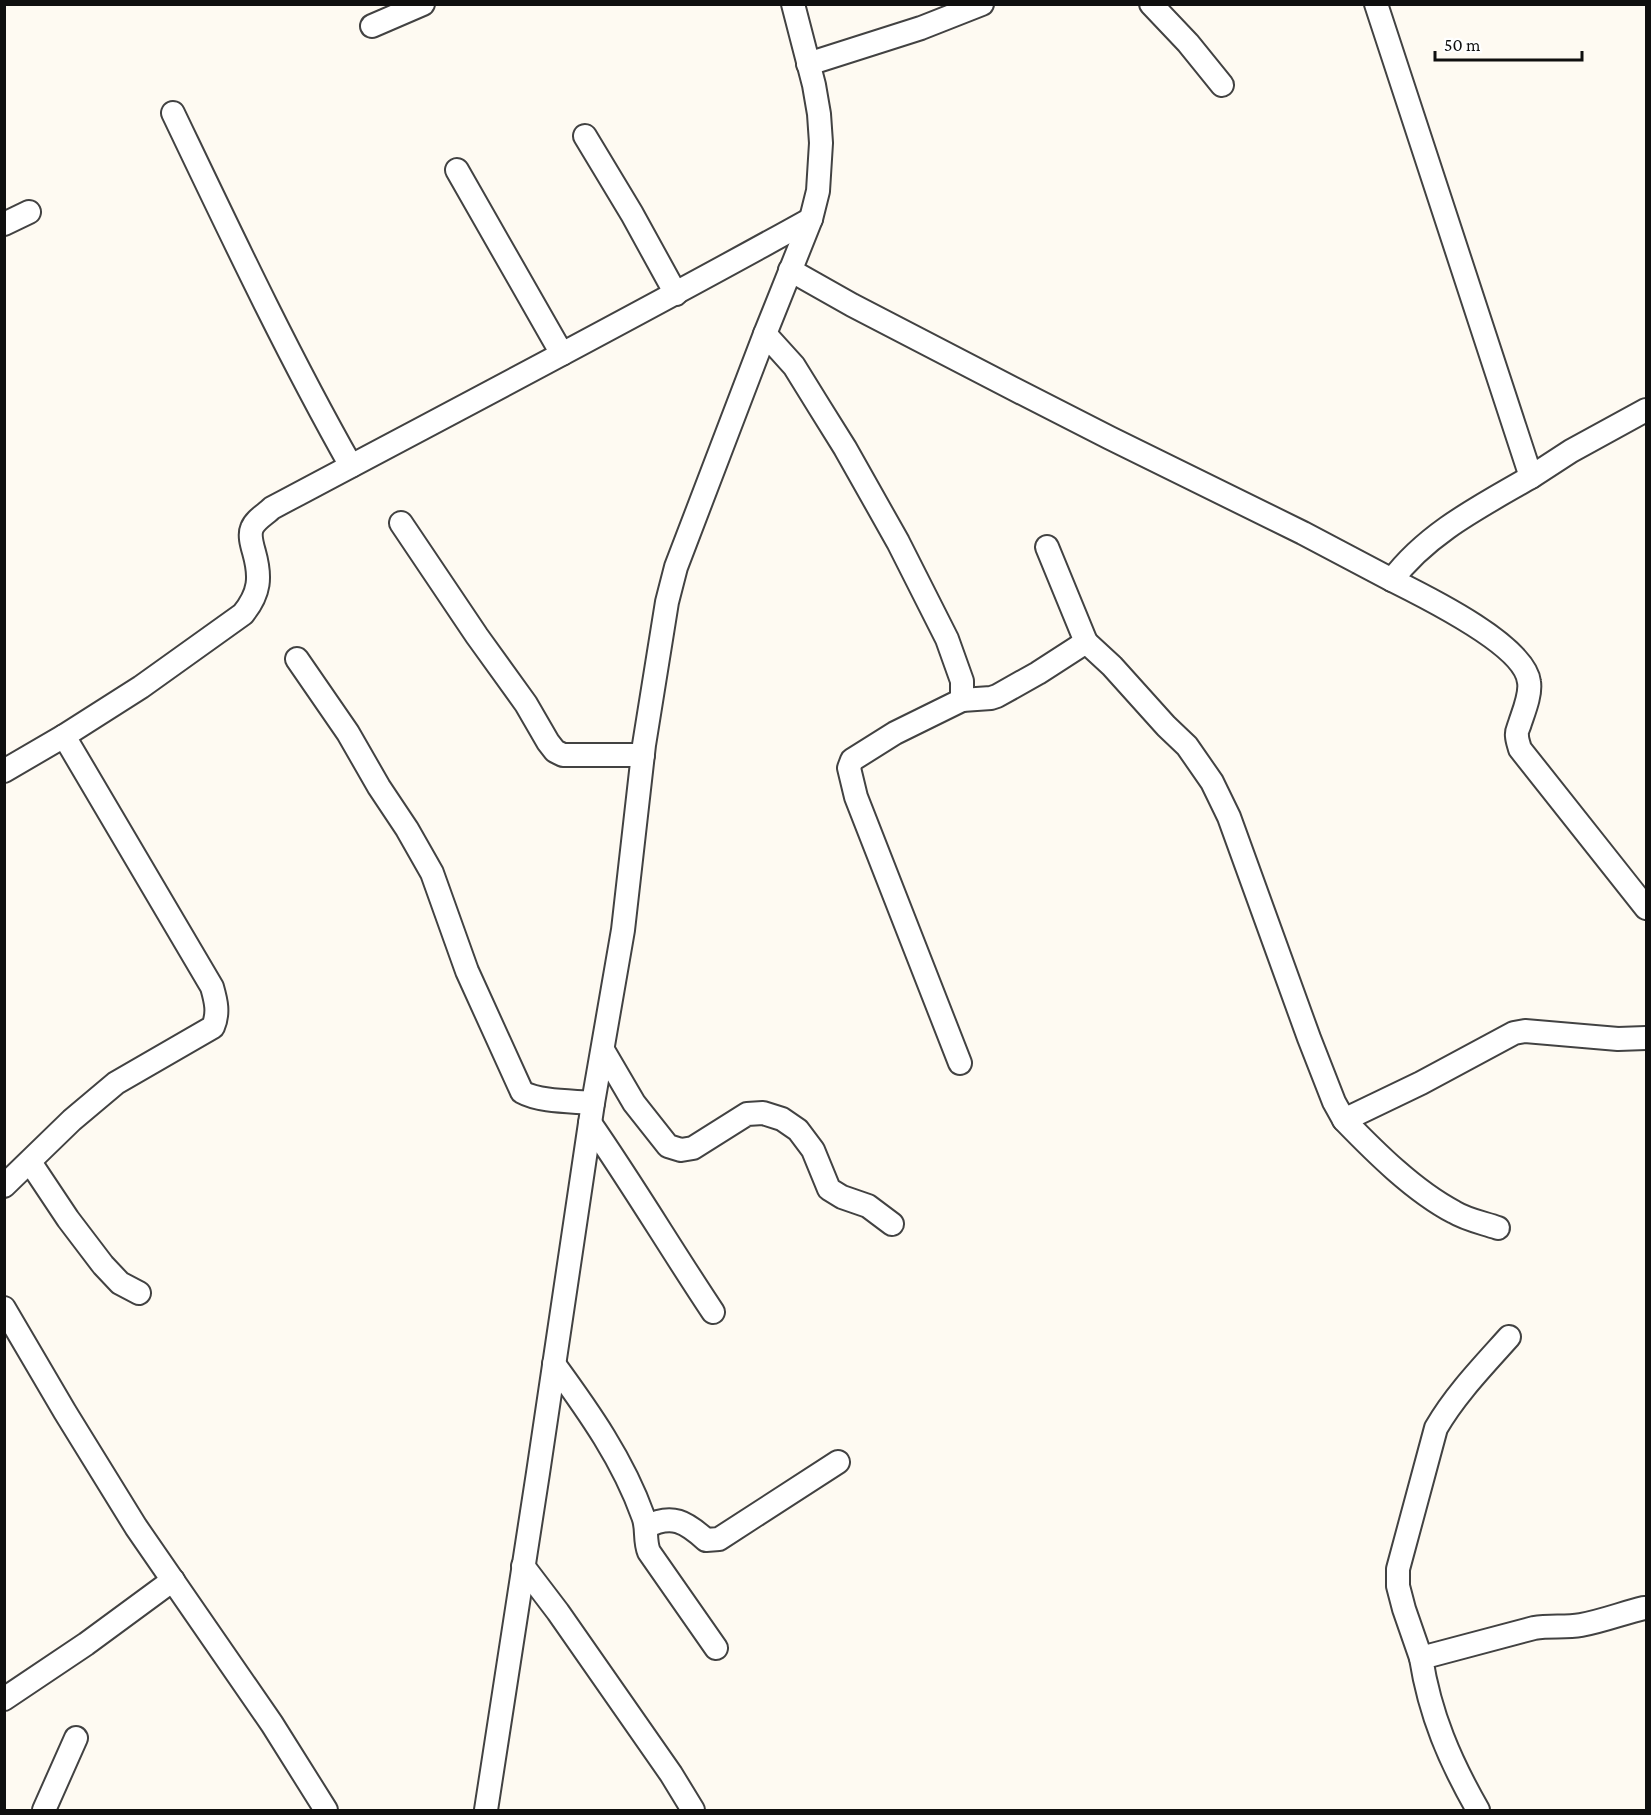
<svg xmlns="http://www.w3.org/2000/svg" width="1651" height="1815" font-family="'Crimson Pro',serif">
<rect width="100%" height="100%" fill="#fefaf2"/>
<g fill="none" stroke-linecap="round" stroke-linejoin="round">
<defs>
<g id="minor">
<polyline points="1151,4 1188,43 1222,85"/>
<path d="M 1376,4 L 1531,477 C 1481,506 1427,533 1392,580 C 1424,596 1525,645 1529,682 C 1531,694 1524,711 1520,723 C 1519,727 1516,731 1517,736 C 1517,740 1519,745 1520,749 L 1646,908"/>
<polyline points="372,26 423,4"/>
<polyline points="808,64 921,28 982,4"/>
<path d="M 173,113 C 230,232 286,351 351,466"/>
<polyline points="585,136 632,214 676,294"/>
<polyline points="457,170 562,354"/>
<polyline points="4,224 29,212"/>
<polyline points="790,270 852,305 1014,389 1110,438 1303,533 1392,580"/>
<polyline points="765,334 794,366 820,408 845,448 898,542 947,639 962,681 962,700 991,698 997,696 1038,673 1086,642 1112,666 1166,726 1187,746 1212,782 1229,817 1309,1038 1334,1102 1344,1120 1421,1083 1514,1033 1525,1031 1618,1039 1646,1038"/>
<polyline points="1531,477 1571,451 1646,410"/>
<polyline points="401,523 477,636 526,704 548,742 555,751 563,755 643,755"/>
<polyline points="1047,547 1086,642"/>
<path d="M 297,659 L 348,733 L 379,787 L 407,829 L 432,873 L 467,971 L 522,1092 C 540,1102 572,1101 593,1103"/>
<path d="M 64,736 L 141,687 L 243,614 C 260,593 261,577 254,552 C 252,545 249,535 252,528 C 255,520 266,514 272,508 C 452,412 633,318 811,219"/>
<path d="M 4,771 L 64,736 L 212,987 C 216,1001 219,1013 213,1027 L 116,1083 L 72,1120 L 4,1186"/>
<polyline points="603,1050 634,1103 668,1146 681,1150 693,1148 747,1114 763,1113 782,1119 798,1130 813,1150 829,1189 842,1197 868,1206 892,1224"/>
<polyline points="960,1063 856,797 849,768 852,760 895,733 962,700"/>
<path d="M 1344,1120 C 1375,1152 1414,1191 1454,1212 C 1467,1220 1484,1223 1498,1228"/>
<path d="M 590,1123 C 633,1185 671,1249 713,1312"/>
<polyline points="30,1162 68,1219 103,1265 120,1283 139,1293"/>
<polyline points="4,1308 65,1412 136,1527 272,1724 326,1810"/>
<path d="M 554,1364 C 589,1412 623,1460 643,1516 C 648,1528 644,1540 649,1552 L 716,1648"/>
<path d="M 646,1527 C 672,1513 686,1522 706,1540 L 719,1539 L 838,1462"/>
<polyline points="523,1566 558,1612 671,1774 693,1810"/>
<path d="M 1421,1658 L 1404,1609 L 1398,1586 L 1398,1569 L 1436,1428 C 1455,1395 1483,1366 1509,1337"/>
<polyline points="4,1699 86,1644 173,1580"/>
<polyline points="44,1810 76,1738"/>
<polyline points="486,1810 538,1473 593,1103 623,930 644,745 667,602 676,567 765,334 811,219 818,191 821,143 819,114 814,85 793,4"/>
<path d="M 1478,1810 C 1450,1761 1430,1715 1421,1658 L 1534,1628 C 1550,1625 1565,1628 1581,1625 C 1603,1621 1623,1613 1644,1608 L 1646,1608"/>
</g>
</defs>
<use href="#minor" stroke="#424242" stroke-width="26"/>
<use href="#minor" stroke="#fff" stroke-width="22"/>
</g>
<rect width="1651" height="1815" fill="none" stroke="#0f0f0f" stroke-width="12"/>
<path d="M1435 51v9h147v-9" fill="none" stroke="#0f0f0f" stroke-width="3"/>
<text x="1444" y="51" font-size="18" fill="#0f0f0f" stroke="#ffffff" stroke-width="4.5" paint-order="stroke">50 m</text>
</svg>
